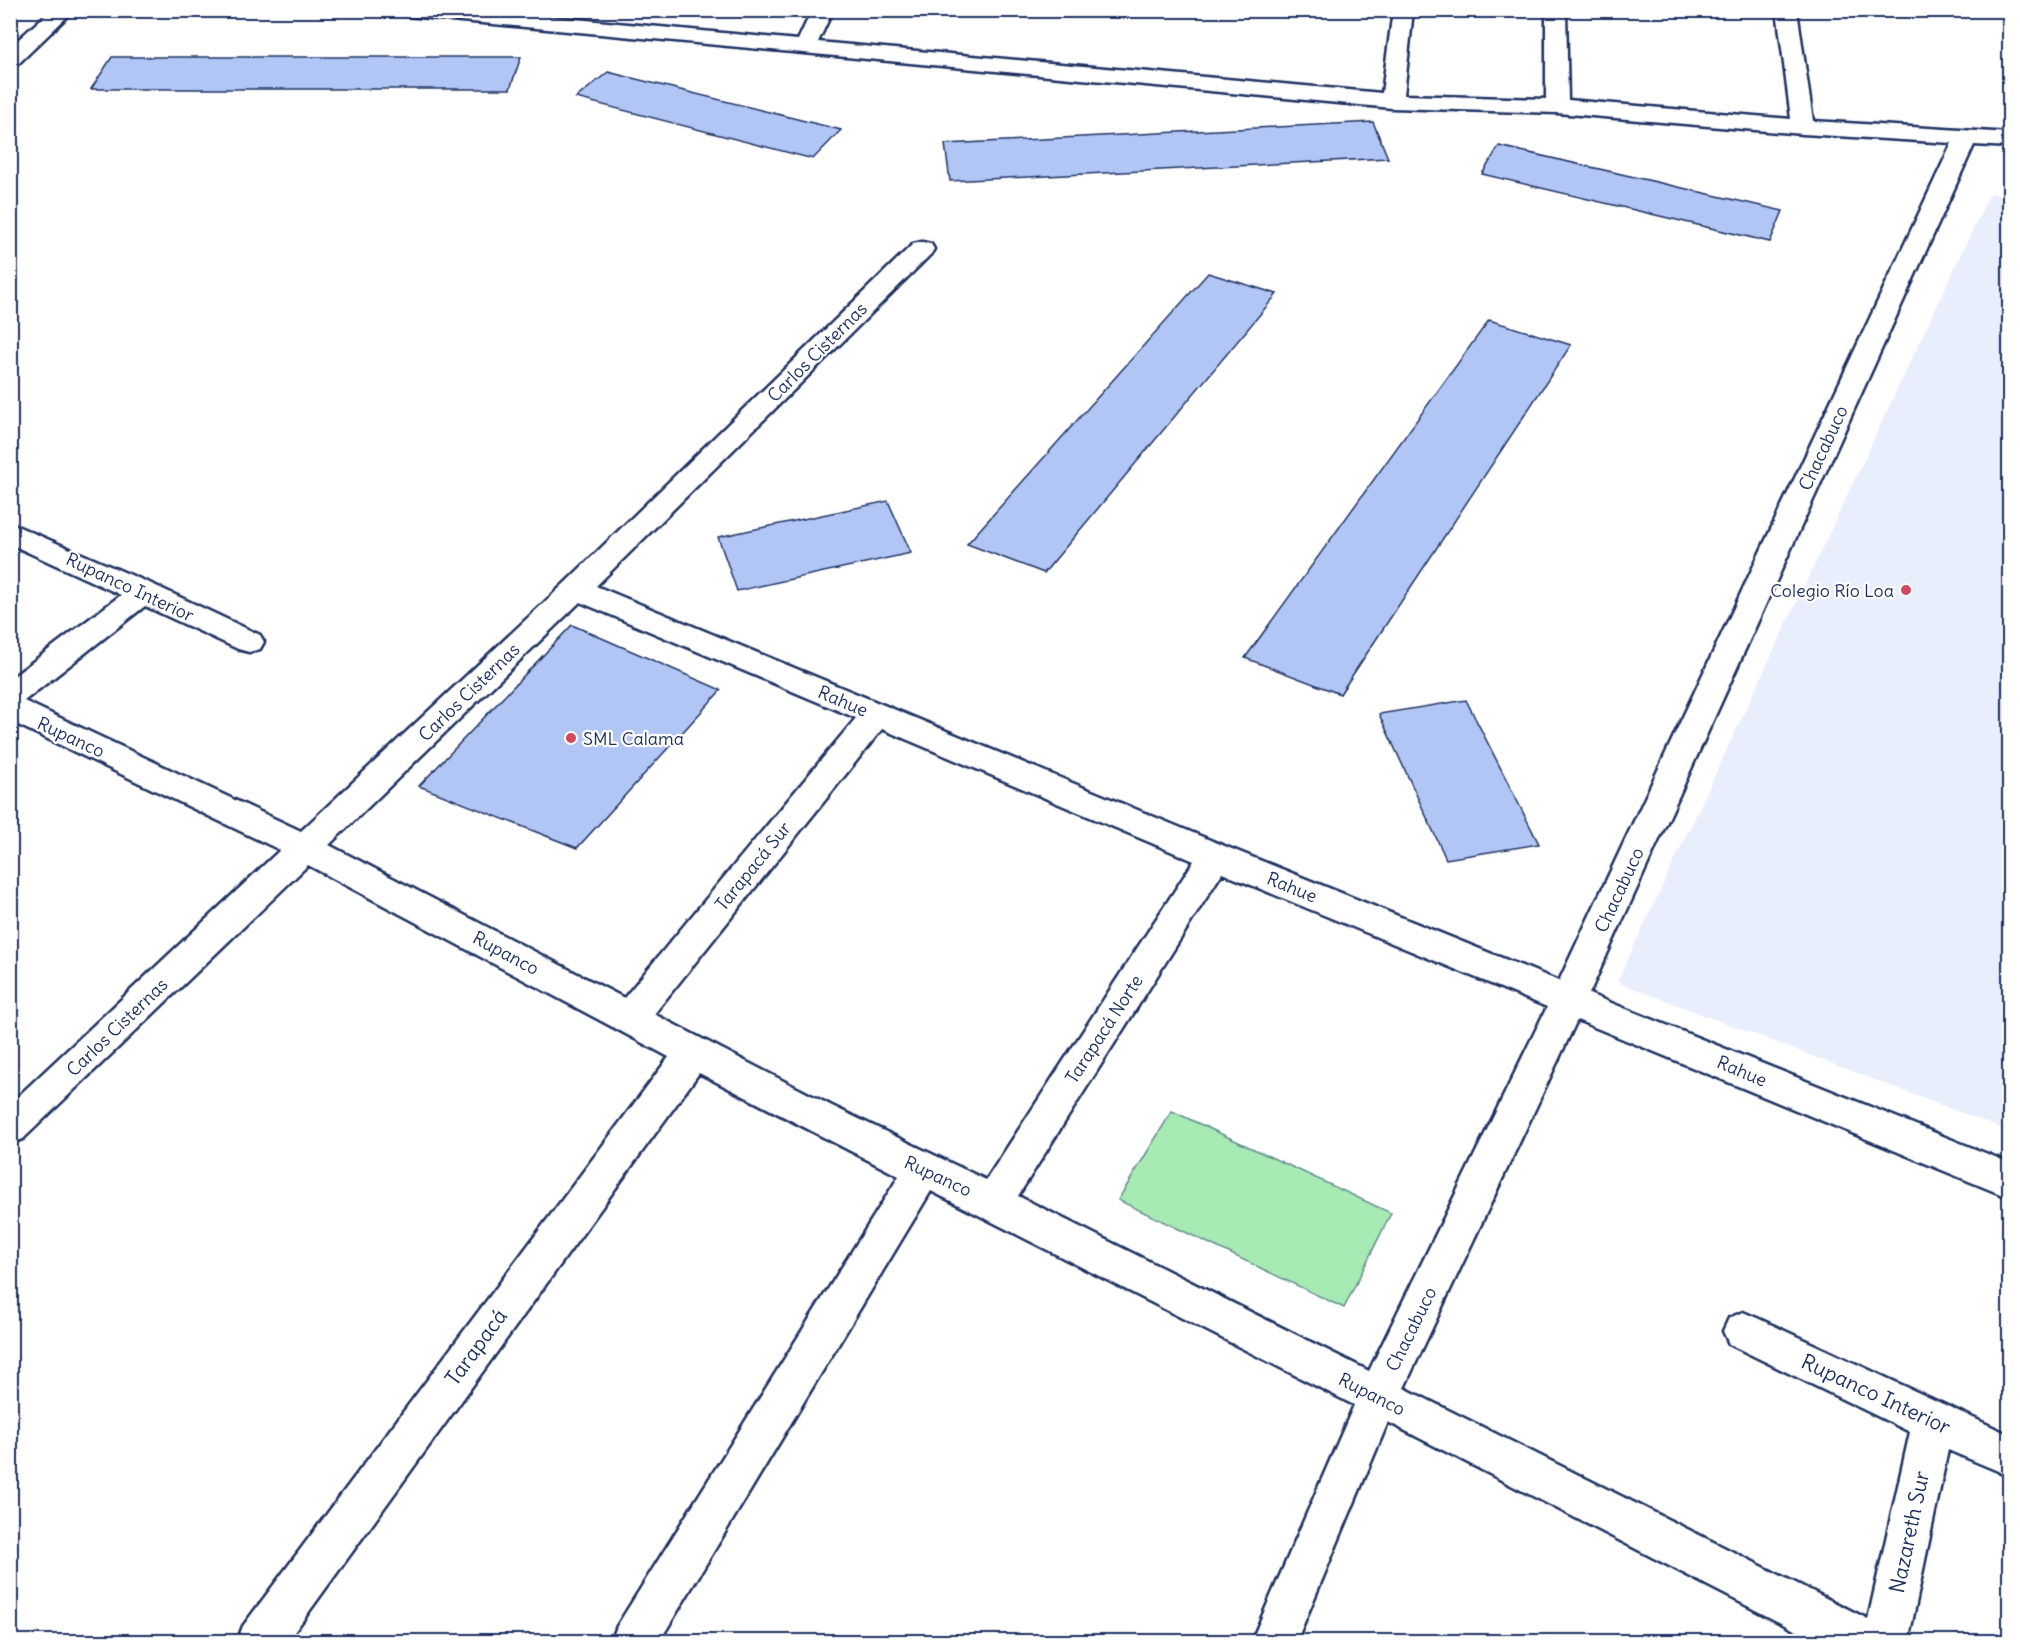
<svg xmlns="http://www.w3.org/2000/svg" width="2020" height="1652" font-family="Delius,sans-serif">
<rect width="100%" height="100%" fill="#fff"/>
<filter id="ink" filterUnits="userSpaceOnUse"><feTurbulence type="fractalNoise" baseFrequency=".0167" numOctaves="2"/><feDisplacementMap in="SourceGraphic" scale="12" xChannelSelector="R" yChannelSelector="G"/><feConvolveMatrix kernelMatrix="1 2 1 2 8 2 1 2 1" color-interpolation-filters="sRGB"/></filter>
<g filter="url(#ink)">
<polygon fill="#e8eefc" points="1990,193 2010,198 2009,1131 1617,982"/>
<polygon fill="#a7eab4" stroke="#618c89" stroke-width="1.5" points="1172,1111 1391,1213 1344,1308 1118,1200"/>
<g fill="#b2c6f5" stroke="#1b2f5e" stroke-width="1.5">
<polygon points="112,57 521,57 510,89 91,89"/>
<polygon points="608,72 841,130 813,159 576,98"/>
<polygon points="1373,122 1388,158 950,181 945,144"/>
<polygon points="1499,146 1783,211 1770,242 1482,174"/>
<polygon points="1208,273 1277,294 1044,573 967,544"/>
<polygon points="1489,320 1571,345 1340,694 1245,658"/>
<polygon points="888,501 911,553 737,591 718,537"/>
<polygon points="572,625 721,690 577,848 419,786"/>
<polygon points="1466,700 1539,844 1446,859 1379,714"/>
</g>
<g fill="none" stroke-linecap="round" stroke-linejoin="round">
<defs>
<path id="minor" d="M 397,10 L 480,10 L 798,40 L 812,10 L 833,10 L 818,42 L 1382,93 L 1393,10 L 1413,10 L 1404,95 L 1546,99 L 1546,10 L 1566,10 L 1568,100 L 1791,119 L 1777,10 L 1797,10 L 1813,121 L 2010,133 L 2010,147 L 1974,145 L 1589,994 L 2010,1163 L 2010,1198 L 1577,1020 L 1404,1388 L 1868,1619 L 1910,1432 L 1729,1344 L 1723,1331 L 1729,1318 L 1743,1312 L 1757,1318 L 2010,1435 L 2010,1476 L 1948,1450 L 1908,1642 L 1818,1642 L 1388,1422 L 1296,1642 L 1251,1642 L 1354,1405 L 931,1191 L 659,1642 L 611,1642 L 617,1626 L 899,1176 L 699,1073 L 287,1642 L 237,1642 L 243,1626 L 669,1057 L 308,865 L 23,1139 L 10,1144 L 10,1104 L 280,850 L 10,721 L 10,679 L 121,595 L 10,544 L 10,523 L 154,585 L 260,635 L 264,642 L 260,649 L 249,652 L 238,649 L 145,606 L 24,701 L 301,831 L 566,582 L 913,244 L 922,242 L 931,244 L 934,249 L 931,254 L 596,586 L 1227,847 L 1559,981 L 1952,143 L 1803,134 L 1557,113 L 1392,108 L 407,16 L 400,14 ZM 580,602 L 856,718 L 624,998 L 329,845 ZM 882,729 L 1194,861 L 986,1180 L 832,1106 L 654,1014 ZM 1222,873 L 1547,1007 L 1369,1371 L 1018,1196 Z"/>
<polygon id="tertiary" points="51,10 74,10 18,64 10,65 10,47"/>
</defs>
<use href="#minor" stroke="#1b2f5e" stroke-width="5"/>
<use href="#tertiary" stroke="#1b2f5e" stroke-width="5"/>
<use href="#minor" fill="#fff" fill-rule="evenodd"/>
<use href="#tertiary" fill="#fff" fill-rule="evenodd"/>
</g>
</g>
<g fill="#d1495b" stroke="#fff" stroke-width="2">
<circle cx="1906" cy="590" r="6"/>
<circle cx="571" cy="738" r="6"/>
</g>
<g text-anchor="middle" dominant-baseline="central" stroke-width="4.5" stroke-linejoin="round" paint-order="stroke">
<g font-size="18" fill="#1b2f5e" stroke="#fff">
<text transform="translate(817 352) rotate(-45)">Carlos Cisternas</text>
<text transform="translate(1823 448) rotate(-65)">Chacabuco</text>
<text transform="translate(130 587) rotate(25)">Rupanco Interior</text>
<text transform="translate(469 692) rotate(-44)">Carlos Cisternas</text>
<text transform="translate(843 701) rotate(23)">Rahue</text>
<text transform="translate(71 737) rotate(25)">Rupanco</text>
<text transform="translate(753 866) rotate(-51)">Tarapacá Sur</text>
<text transform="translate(1292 887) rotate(22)">Rahue</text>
<text transform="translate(1619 890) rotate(-65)">Chacabuco</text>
<text transform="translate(506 953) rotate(28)">Rupanco</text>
<text transform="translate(117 1027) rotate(-44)">Carlos Cisternas</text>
<text transform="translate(1104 1029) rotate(-57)">Tarapacá Norte</text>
<text transform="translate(1742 1071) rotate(23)">Rahue</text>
<text transform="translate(938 1176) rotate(25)">Rupanco</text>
<text transform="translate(1411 1329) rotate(-64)">Chacabuco</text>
<text transform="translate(1372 1394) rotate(27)">Rupanco</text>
</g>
<g font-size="18" fill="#1b2f5e" stroke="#fff" text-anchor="end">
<text x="1894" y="590">Colegio Río Loa</text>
<text x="583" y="738" text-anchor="start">SML Calama</text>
</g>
<g font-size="21" fill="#1b2f5e" stroke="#fff">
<text transform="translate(476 1347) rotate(-54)">Tarapacá</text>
<text transform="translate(1876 1394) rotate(25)">Rupanco Interior</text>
<text transform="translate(1909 1532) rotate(-78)">Nazareth Sur</text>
</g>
</g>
<rect width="2020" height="1652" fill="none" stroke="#fff" stroke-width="36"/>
<rect x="18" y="18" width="1984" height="1616" fill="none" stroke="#1b2f5e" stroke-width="2" filter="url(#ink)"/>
</svg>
